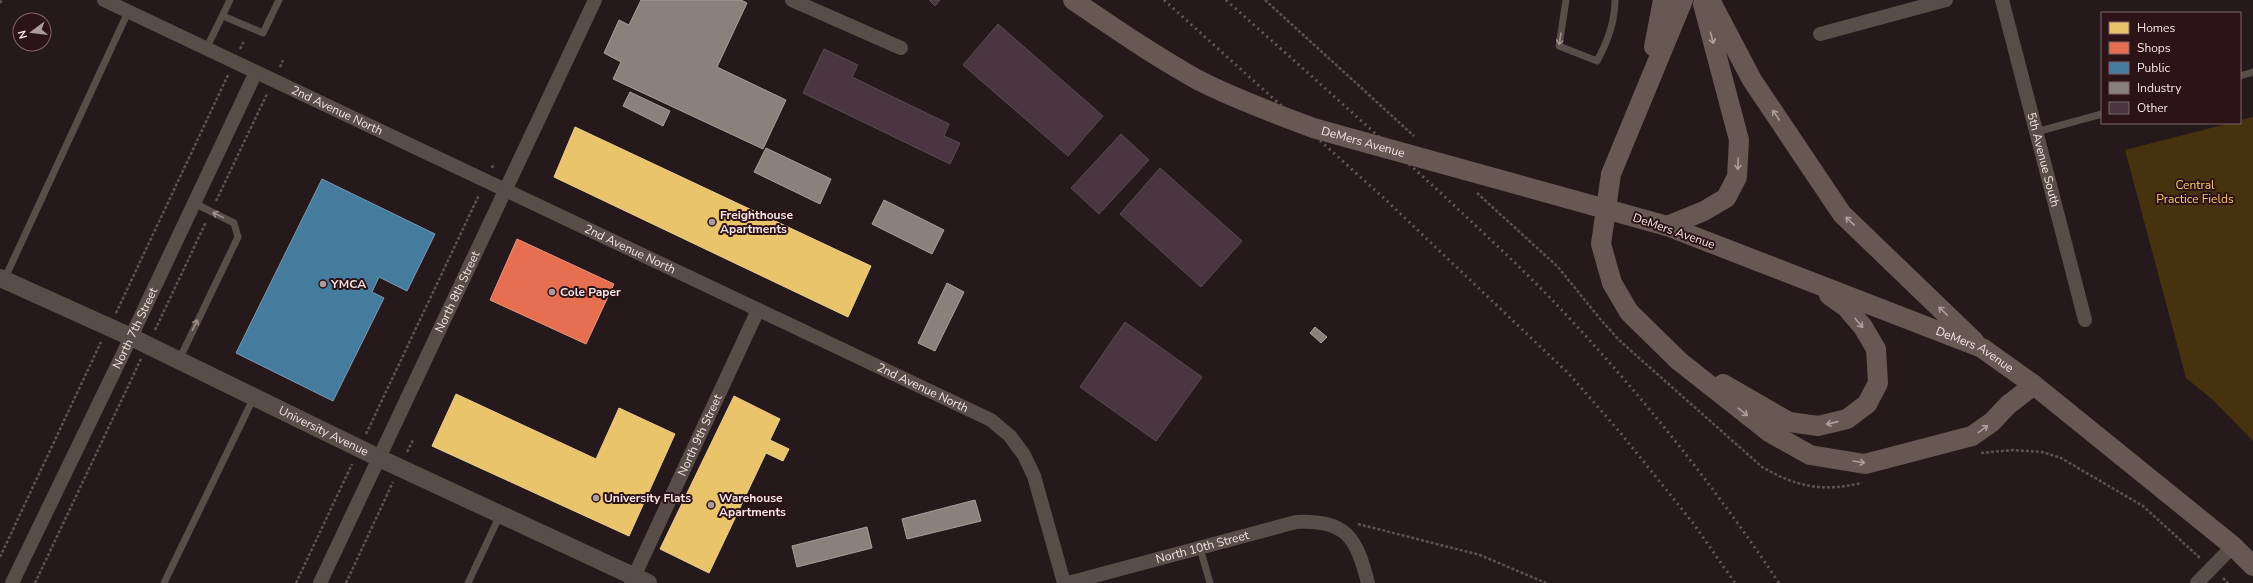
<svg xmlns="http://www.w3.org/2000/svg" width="2253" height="583" font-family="'Nunito Sans',sans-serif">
<rect width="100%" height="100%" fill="#26191b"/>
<polygon fill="#46320e" points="2253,117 2253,441 2213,400 2186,378 2125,150 2230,123 2240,123 2240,120"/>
<g fill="#e9c46a" stroke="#edcd8f">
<polygon points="575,127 871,266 848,317 554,177"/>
<polygon points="456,394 596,459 619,408 675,434 629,536 432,446"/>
<polygon points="734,396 780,419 770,440 789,449 783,461 766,453 709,573 660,549"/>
</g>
<polygon fill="#e76f51" stroke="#ec927d" points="517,239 614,284 586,344 490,300"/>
<polygon fill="#457b9d" stroke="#7a9ab3" points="322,179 435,234 407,291 379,277 372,292 384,298 333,401 236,353"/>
<g fill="#8a817c" stroke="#aa9e9c">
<polygon points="641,0 741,0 747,3 717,67 786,100 763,149 613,79 621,62 604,53 619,20 629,25"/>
<polygon points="630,92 670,111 663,126 623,106"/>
<polygon points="766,148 831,179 820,204 754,172"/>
<polygon points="884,200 944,230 932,254 872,224"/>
<polygon points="947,283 964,292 935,351 918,343"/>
<polygon points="1315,327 1327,337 1321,343 1310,333"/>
<polygon points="975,500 981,521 907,539 902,519"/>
<polygon points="867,527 872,548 797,567 792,546"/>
</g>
<g fill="#493640" stroke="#584c51">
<polygon points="929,0 940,0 935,6"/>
<polygon points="998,24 1103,116 1068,156 963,65"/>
<polygon points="824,49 858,65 852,77 949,124 944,136 960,143 950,164 803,93"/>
<polygon points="1121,134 1149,160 1099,214 1071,188"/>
<polygon points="1160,168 1242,241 1201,287 1120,214"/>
<polygon points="1125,322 1202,377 1156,441 1080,387"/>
</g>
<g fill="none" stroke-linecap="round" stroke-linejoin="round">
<g stroke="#5c5250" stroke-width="2.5" stroke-dasharray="3 2" stroke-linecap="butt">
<polyline points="1265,0 1414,136"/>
<polyline points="0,3 2,0"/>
<polyline points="240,49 244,41"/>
<polyline points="280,67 283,60"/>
<polyline points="492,168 494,163"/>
<path d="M 1477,193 L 1558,267 L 1601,320 L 1620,341 L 1762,467 C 1797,487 1822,492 1862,483"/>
<polyline points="216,201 267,94"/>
<polyline points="116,313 228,75"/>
<polyline points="155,330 206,222"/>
<polyline points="366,434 479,195"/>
<polyline points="407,452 413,440"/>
<polyline points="1981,453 2013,450 2042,452 2061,458 2143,506 2200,558"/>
<polyline points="1358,524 1480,555 1546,583"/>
<polyline points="0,557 101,342"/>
<polyline points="2223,578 2228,583"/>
<polyline points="35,583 141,359"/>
<polyline points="296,583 352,464"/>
<polyline points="346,583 393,482"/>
</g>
<g stroke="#584d49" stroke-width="7">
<path d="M 1566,0 L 1559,46 L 1597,61 C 1607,43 1615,21 1615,0"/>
<polyline points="223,16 263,33 279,0"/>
<polyline points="206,49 230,0"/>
<polyline points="2240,76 2253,72"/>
<polyline points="2036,132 2102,114"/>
<polyline points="4,280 128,12"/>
<polyline points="179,360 238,237 234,223 194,203"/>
<polyline points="1200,548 1210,583"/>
<polyline points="164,583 254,397"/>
<polyline points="468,583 500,515"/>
</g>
<g stroke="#584d49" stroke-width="14">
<path id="s1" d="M 104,0 L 991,420 L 1010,436 L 1024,455 L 1034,476 L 1064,583"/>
<polyline points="792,0 901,48"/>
<path id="s2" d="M 2002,0 L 2085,320"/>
<polyline points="1820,34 1946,0"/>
<path id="s3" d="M 12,583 L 131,337 L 256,72"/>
<path id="s4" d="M 320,583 L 595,0"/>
<path id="s5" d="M 631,583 L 758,310"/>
<path id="s6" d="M 1068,583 L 1296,522 C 1347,520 1356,537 1368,583"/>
<polyline points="2197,583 2233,546"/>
</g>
<path stroke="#584d49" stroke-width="18" id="s7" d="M 0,278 L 131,337 L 379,458 L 648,583"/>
<g stroke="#675853" stroke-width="20">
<polyline points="1683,0 1611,174 1601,244 1612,283 1629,312 1679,361 1769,432 1810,455 1865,464 1972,436 1992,422 2008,405 2034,385"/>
<polyline points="1710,0 1752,80 1842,214 1974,341"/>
<polyline points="1654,47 1663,0"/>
<path id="s8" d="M 1667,226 L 1982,348 L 2034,385 L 2233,546 L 2253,566"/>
<polyline points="1667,226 1704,211 1726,198 1737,177 1739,140 1703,4"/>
<polyline points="1723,384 1789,422 1818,426 1847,419 1867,404 1878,383 1876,349 1863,327 1846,307 1829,295"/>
</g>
<g stroke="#625857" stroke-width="3" stroke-dasharray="2 4" stroke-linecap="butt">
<polyline points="1164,0 1387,201 1569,374 1619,431 1693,523 1735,583"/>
<path d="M 1226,0 C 1299,65 1371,129 1443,195 C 1481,231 1521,267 1557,305 C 1639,392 1713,484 1779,583"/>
</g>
<path stroke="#675853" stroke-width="20" id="s9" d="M 1073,0 C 1114,28 1155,56 1198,80 C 1235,99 1274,113 1313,128 L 1667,226"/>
</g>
<defs><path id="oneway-shaft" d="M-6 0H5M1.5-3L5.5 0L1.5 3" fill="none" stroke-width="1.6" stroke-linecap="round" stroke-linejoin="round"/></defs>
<g stroke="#ae9e9c">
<use href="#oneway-shaft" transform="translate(1712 38) rotate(75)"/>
<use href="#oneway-shaft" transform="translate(1776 115) rotate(-124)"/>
<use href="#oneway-shaft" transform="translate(1738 164) rotate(92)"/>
<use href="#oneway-shaft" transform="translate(1850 221) rotate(-136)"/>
<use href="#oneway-shaft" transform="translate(1943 311) rotate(-136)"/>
<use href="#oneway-shaft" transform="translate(1859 323) rotate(50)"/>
<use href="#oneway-shaft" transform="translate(1743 412) rotate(39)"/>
<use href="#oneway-shaft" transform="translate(1832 423) rotate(167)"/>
<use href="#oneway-shaft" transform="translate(1983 429) rotate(-36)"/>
<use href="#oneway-shaft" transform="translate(1859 462) rotate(9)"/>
</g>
<g stroke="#9f908f">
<use href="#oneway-shaft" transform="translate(1560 39) rotate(99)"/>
<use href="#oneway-shaft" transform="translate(218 215) rotate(-154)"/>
<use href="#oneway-shaft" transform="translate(195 325) rotate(-64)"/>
</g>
<g fill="#ad9c9e" stroke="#2c1317" stroke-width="1.5">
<circle cx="712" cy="222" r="4"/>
<circle cx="323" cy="284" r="4"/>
<circle cx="552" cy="292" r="4"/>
<circle cx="596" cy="498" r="4"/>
<circle cx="711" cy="505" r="4"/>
</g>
<g text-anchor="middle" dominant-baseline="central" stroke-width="4" stroke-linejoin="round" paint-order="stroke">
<g font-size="12" fill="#f6e3e5" stroke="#2c1317">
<text stroke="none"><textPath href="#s1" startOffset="258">2nd Avenue North</textPath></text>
<text stroke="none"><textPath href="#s9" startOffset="325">DeMers Avenue</textPath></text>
<text stroke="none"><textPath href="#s2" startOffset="165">5th Avenue South</textPath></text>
<text transform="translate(1674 231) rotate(19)">DeMers Avenue</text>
<text stroke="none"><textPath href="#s1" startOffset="582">2nd Avenue North</textPath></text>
<text stroke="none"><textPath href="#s4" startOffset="322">North 8th Street</textPath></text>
<text stroke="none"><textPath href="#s3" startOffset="283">North 7th Street</textPath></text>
<text stroke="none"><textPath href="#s8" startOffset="332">DeMers Avenue</textPath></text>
<text stroke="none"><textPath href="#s1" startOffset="906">2nd Avenue North</textPath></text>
<text stroke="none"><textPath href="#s7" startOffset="358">University Avenue</textPath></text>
<text stroke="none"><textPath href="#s5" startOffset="163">North 9th Street</textPath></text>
<text stroke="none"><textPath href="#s6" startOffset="139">North 10th Street</textPath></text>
</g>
<g font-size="12" fill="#f6c876" stroke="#2c1317">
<text x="2195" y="185">Central<tspan x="2195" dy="14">Practice Fields</tspan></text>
</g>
<g font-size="12" font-weight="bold" fill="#f6e3e5" stroke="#2c1317" text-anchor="start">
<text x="720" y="215">Freighthouse<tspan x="720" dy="14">Apartments</tspan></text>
<text x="331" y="284">YMCA</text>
<text x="560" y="292">Cole Paper</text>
<text x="604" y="498">University Flats</text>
<text x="719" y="498">Warehouse<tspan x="719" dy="14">Apartments</tspan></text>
</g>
</g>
<rect x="2101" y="12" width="140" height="112" fill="#2c1317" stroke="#7d6669"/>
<rect x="2109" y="22" width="20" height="12" fill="#e9c46a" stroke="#7d6669"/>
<text x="2137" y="32" font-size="12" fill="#f6e3e5">Homes</text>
<rect x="2109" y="42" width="20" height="12" fill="#e76f51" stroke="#7d6669"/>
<text x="2137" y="52" font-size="12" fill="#f6e3e5">Shops</text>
<rect x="2109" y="62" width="20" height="12" fill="#457b9d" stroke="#7d6669"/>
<text x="2137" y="72" font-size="12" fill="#f6e3e5">Public</text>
<rect x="2109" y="82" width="20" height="12" fill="#8a817c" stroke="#7d6669"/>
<text x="2137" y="92" font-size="12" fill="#f6e3e5">Industry</text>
<rect x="2109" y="102" width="20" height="12" fill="#493640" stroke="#7d6669"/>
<text x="2137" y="112" font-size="12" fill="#f6e3e5">Other</text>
<g transform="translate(32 32) rotate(255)"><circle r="19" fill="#2c1317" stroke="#7d6669"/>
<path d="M0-3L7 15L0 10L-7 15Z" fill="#ad9c9e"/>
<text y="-6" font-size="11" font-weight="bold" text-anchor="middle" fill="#f6e3e5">N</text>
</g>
</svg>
